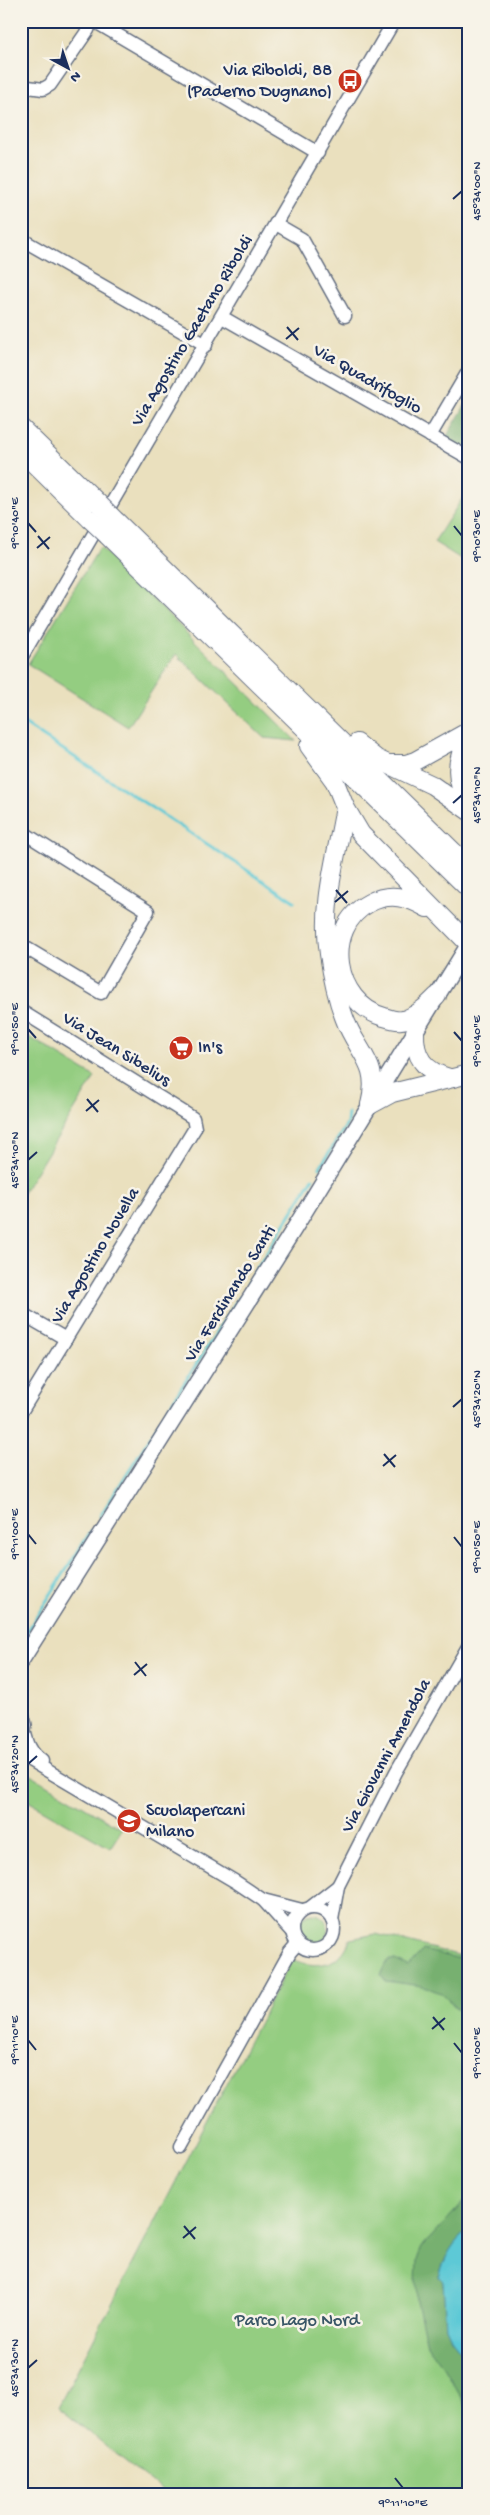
<svg xmlns="http://www.w3.org/2000/svg" width="490" height="2515" font-family="'Gochi Hand',sans-serif">
<rect width="100%" height="100%" fill="#f7f3e8"/>
<filter id="ink" filterUnits="userSpaceOnUse"><feTurbulence type="fractalNoise" baseFrequency=".02" numOctaves="2"/><feDisplacementMap in="SourceGraphic" scale="10" xChannelSelector="R" yChannelSelector="G"/><feConvolveMatrix kernelMatrix="1 2 1 2 8 2 1 2 1" color-interpolation-filters="sRGB"/></filter>
<filter id="wash" filterUnits="userSpaceOnUse"><feTurbulence type="fractalNoise" baseFrequency=".0096" numOctaves="4" result="noise"/><feDisplacementMap in="SourceGraphic" scale="20" xChannelSelector="R" yChannelSelector="G"/><feGaussianBlur stdDeviation="1.12" result="paint"/><feColorMatrix in="noise" values="0 0 0 0 0 0 0 0 0 0 0 0 0 0 0 0 0 1.4 0 .05"/><feComposite in="paint" operator="in"/></filter>
<g filter="url(#wash)">
<rect width="100%" height="100%" fill="#eae0be"/>
<g fill="#94cd81" stroke="#587e70">
<polygon points="469,488 469,564 434,542"/>
<polygon points="100,547 296,741 264,738 176,654 128,727 28,664"/>
<polygon points="21,1032 95,1077 21,1196"/>
<polygon points="21,1769 122,1829 110,1848 21,1797"/>
<circle cx="313" cy="1929" r="15"/>
<path d="M 376,1934 L 469,1958 L 469,2494 L 166,2494 L 58,2407 L 292,1959 C 316,1970 341,1966 350,1939 Z"/>
</g>
<g fill="#77b06f" stroke="#497066">
<polygon points="469,399 469,453 445,439"/>
<polygon points="423,1950 469,1961 469,2020 441,1993 422,1986 386,1981 381,1975 388,1960 395,1960 408,1966"/>
<path d="M 469,2196 L 469,2230 C 453,2241 444,2258 439,2277 L 443,2280 L 446,2327 L 451,2338 L 469,2361 L 469,2412 L 444,2368 L 427,2345 L 417,2302 L 416,2282 L 417,2260 L 422,2247 Z"/>
</g>
<path fill="#5dc9d6" stroke="#3c7c9a" d="M 469,2230 L 469,2361 L 451,2338 L 446,2327 L 443,2281 L 439,2277 C 444,2258 453,2241 469,2230 Z"/>
<g fill="none" stroke-linecap="round" stroke-linejoin="round">
<g stroke="#5dc9d6" stroke-width="3">
<polyline points="21,722 294,901"/>
<polyline points="320,1167 347,1124 348,1113"/>
<polyline points="248,1283 313,1178"/>
<polyline points="100,1516 239,1297"/>
<polyline points="21,1641 91,1531"/>
</g>
</g>
</g>
<g filter="url(#ink)">
<g fill="none" stroke-linecap="round" stroke-linejoin="round">
<defs>
<g id="minor">
<polyline points="94,21 318,153"/>
<polyline points="21,86 43,89 50,85 88,30 91,21"/>
<polyline points="276,224 302,239 345,316"/>
<polyline points="21,239 206,345"/>
<polyline points="222,317 469,458"/>
<polyline points="430,436 469,370"/>
<polyline points="21,658 394,21"/>
<polyline points="21,831 148,911 101,993 21,945"/>
<polyline points="21,1011 193,1118 195,1128 21,1412"/>
<polyline points="21,1313 66,1339"/>
<path d="M 24,1729 C 27,1743 30,1752 42,1761"/>
<polyline points="21,1755 236,1882 263,1900 291,1931"/>
<polyline points="263,1900 302,1910"/>
<polyline points="311,1907 338,1886"/>
<circle cx="313" cy="1929" r="21"/>
<polyline points="332,1920 338,1886 396,1772 469,1645"/>
<polyline points="181,2148 290,1952 297,1944"/>
</g>
<g id="major">
<polyline points="21,1661 294,1229 469,944"/>
<polyline points="21,1714 24,1725 21,1736"/>
</g>
<g id="highway">
<polyline points="21,428 99,504"/>
<polyline points="21,451 90,519"/>
<polyline points="116,521 469,867"/>
<polyline points="107,535 469,889"/>
<path d="M 469,738 C 454,760 455,782 469,805"/>
<polyline points="357,743 377,759 432,785 469,811"/>
<polyline points="309,746 335,782 345,807 361,834 469,944"/>
<polyline points="391,764 406,764 415,761 469,731"/>
<path d="M 345,807 C 337,856 321,904 329,954 C 332,975 337,998 344,1017 C 357,1054 381,1062 370,1105"/>
<path d="M 427,908 C 408,897 390,892 369,903 C 322,928 334,1003 384,1017 C 390,1019 400,1022 406,1019 C 418,1015 428,1005 437,996"/>
<path d="M 415,1031 C 414,1057 424,1071 449,1078"/>
<polyline points="370,1105 392,1093 469,1074"/>
</g>
</defs>
<use href="#minor" stroke="#636d80" stroke-width="15"/>
<use href="#major" stroke="#636d80" stroke-width="18"/>
<use href="#highway" stroke="#636d80" stroke-width="20"/>
<use href="#minor" stroke="#fff" stroke-width="12"/>
<use href="#major" stroke="#fff" stroke-width="15"/>
<use href="#highway" stroke="#fff" stroke-width="18"/>
<defs>
<g id="highway-bridge">
<polyline points="99,504 116,521"/>
<polyline points="90,519 107,535"/>
</g>
</defs>
<use href="#highway-bridge" stroke="#636d80" stroke-width="20" stroke-linecap="butt"/>
<use href="#highway-bridge" stroke="#fff" stroke-width="18"/>
</g>
</g>
<path fill="none" stroke="#1b2f5e" stroke-width="2" d="M 453,199 L 462,191M 287,327 L 298,340M 286,339 L 299,328M 28,523 L 36,532M 454,526 L 462,536M 38,536 L 49,549M 37,548 L 50,537M 453,803 L 462,795M 336,890 L 347,903M 335,902 L 348,891M 28,1029 L 36,1038M 454,1032 L 462,1041M 87,1099 L 98,1112M 86,1111 L 99,1100M 28,1160 L 37,1152M 453,1407 L 462,1399M 384,1454 L 395,1467M 383,1466 L 396,1455M 28,1534 L 36,1544M 454,1537 L 462,1547M 135,1662 L 146,1676M 134,1675 L 147,1664M 28,1764 L 37,1756M 433,2017 L 444,2030M 432,2029 L 445,2018M 28,2040 L 36,2050M 454,2043 L 462,2053M 184,2226 L 195,2239M 183,2238 L 196,2227M 28,2368 L 37,2360M 395,2478 L 403,2488"/>
<defs>
<symbol id="bus-disc" viewBox="-11 -11 22 22"><circle r="9.5" fill="#c8321e" stroke="#f7f3e8"/><path d="M-5-6H5V4H4V6H2V4H-2V6H-4V4H-5ZM-3.5-4V0h7V-4ZM-3.5 1.2v1.5H-2V1.2ZM2 1.2v1.5H3.5V1.2Z" fill="#fff"/></symbol>
<symbol id="supermarket-disc" viewBox="-11 -11 22 22"><circle r="9.5" fill="#c8321e" stroke="#f7f3e8"/><path d="M-6-5.5h2.5l.6 2H6L4.5 2H-2.5L-4.4-4H-6ZM-1.5 3.2a1.3 1.3 0 1 0 .1 0ZM3 3.2a1.3 1.3 0 1 0 .1 0Z" fill="#fff"/></symbol>
<symbol id="school-disc" viewBox="-11 -11 22 22"><circle r="9.5" fill="#c8321e" stroke="#f7f3e8"/><path d="M0-5L7-2L0 1L-7-2ZM-4 1L0 2.5L4 1V4Q0 6-4 4Z" fill="#fff"/></symbol>
</defs>
<g fill-rule="evenodd">
<use href="#bus-disc" x="336" y="67" width="28" height="28"/>
<use href="#supermarket-disc" x="167" y="1034" width="28" height="28"/>
<use href="#school-disc" x="115" y="1807" width="28" height="28"/>
</g>
<g text-anchor="middle" dominant-baseline="central" stroke-width="5" stroke-linejoin="round" paint-order="stroke">
<g font-size="18" fill="#1b2f5e" stroke="#f7f3e8" text-anchor="start">
<text x="332" y="71" text-anchor="end">Via Riboldi, 88<tspan x="332" dy="21">(Paderno Dugnano)</tspan></text>
<text x="198" y="1048">In's</text>
<text x="146" y="1811">Scuolapercani<tspan x="146" dy="21">Milano</tspan></text>
</g>
<g font-size="18" fill="#1b2f5e" stroke="#f7f3e8">
<text transform="translate(193 331) rotate(-59)">Via Agostino Gaetano Riboldi</text>
<text transform="translate(367 380) rotate(30)">Via Quadrifoglio</text>
<text transform="translate(116 1050) rotate(32)">Via Jean Sibelius</text>
<text transform="translate(96 1256) rotate(-59)">Via Agostino Novella</text>
<text transform="translate(231 1294) rotate(-58)">Via Ferdinando Santi</text>
<text transform="translate(387 1756) rotate(-62)">Via Giovanni Amendola</text>
</g>
<g font-size="18" fill="#395667" stroke="#f7f3e8">
<text x="297" y="2321">Parco Lago Nord</text>
</g>
</g>
<rect width="490" height="2515" fill="none" stroke="#f7f3e8" stroke-width="55"/>
<g transform="translate(68 68) rotate(140)" stroke="#f7f3e8" stroke-width="4" paint-order="stroke">
<path d="M0-4L9 19L0 12L-9 19Z" fill="#1b2f5e"/>
<text y="-8" font-size="14" font-weight="bold" text-anchor="middle" fill="#1b2f5e">N</text>
</g>
<rect x="28" y="28" width="434" height="2460" fill="none" stroke="#1b2f5e" stroke-width="2"/>
<g font-size="12" text-anchor="middle" fill="#1b2f5e">
<text transform="translate(476 191) rotate(-90)" y="4">45°34'00"N</text>
<text transform="translate(14 523) rotate(-90)" y="4">9°10'40"E</text>
<text transform="translate(476 536) rotate(-90)" y="4">9°10'30"E</text>
<text transform="translate(476 795) rotate(-90)" y="4">45°34'10"N</text>
<text transform="translate(14 1029) rotate(-90)" y="4">9°10'50"E</text>
<text transform="translate(476 1041) rotate(-90)" y="4">9°10'40"E</text>
<text transform="translate(14 1160) rotate(-90)" y="4">45°34'10"N</text>
<text transform="translate(476 1399) rotate(-90)" y="4">45°34'20"N</text>
<text transform="translate(14 1534) rotate(-90)" y="4">9°11'00"E</text>
<text transform="translate(476 1547) rotate(-90)" y="4">9°10'50"E</text>
<text transform="translate(14 1764) rotate(-90)" y="4">45°34'20"N</text>
<text transform="translate(14 2040) rotate(-90)" y="4">9°11'10"E</text>
<text transform="translate(476 2053) rotate(-90)" y="4">9°11'00"E</text>
<text transform="translate(14 2368) rotate(-90)" y="4">45°34'30"N</text>
<text x="403" y="2506">9°11'10"E</text>
</g>
</svg>
